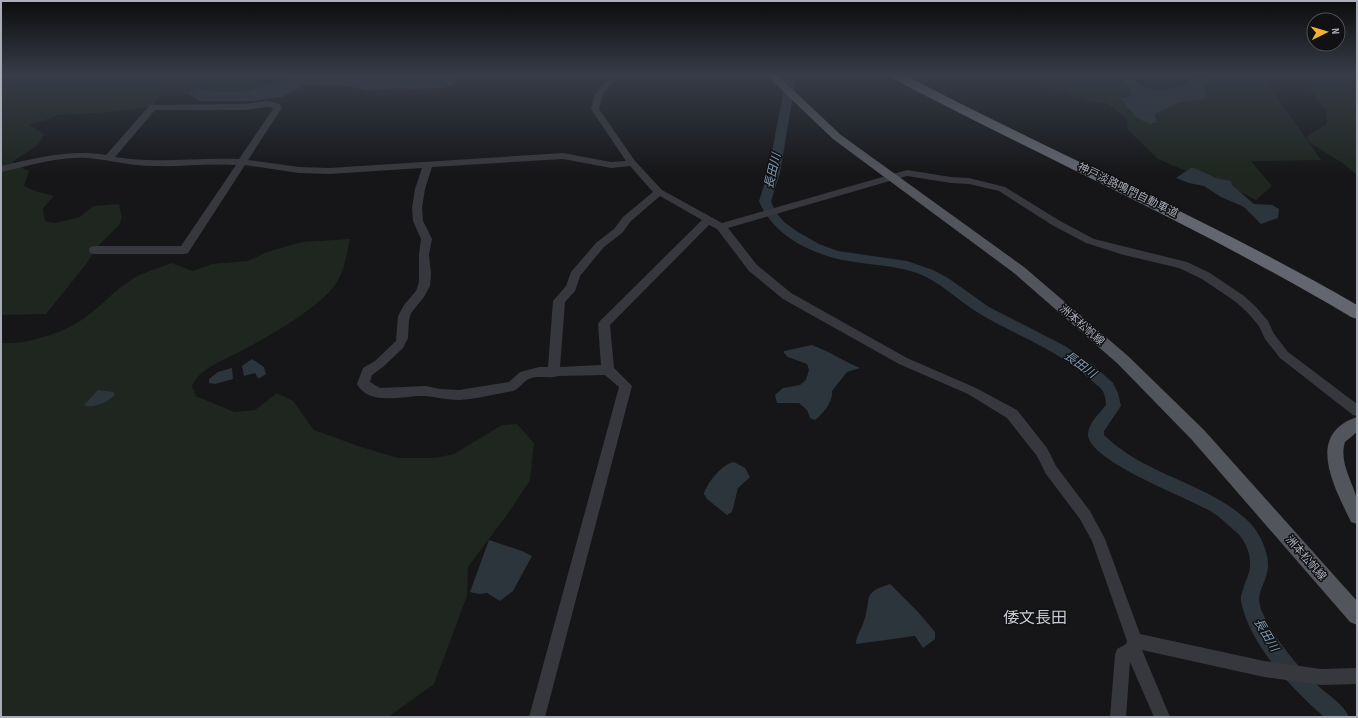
<svg xmlns="http://www.w3.org/2000/svg" width="1358" height="718" font-family="'Sofia Sans Condensed','Noto Sans JP',sans-serif">
<rect width="100%" height="100%" fill="#161618"/>
<g fill="#1e261f" fill-rule="evenodd">
<path d="M 1,74 L 283,74 L 282,80 L 248,91 L 219,92 L 197,88 L 187,93 L 164,92 L 152,106 L 113,112 L 59,115 L 29,125 L 44,134 C 41,147 23,154 12,162 L 29,171 L 24,186 L 38,192 L 54,196 L 43,208 L 45,221 L 55,223 L 80,217 L 93,206 L 119,204 L 122,218 L 119,225 L 98,246 L 87,263 L 46,314 L 1,315 Z"/>
<path d="M 1005,74 L 1261,74 L 1321,160 L 1251,161 L 1272,186 L 1256,200 L 1192,167 L 1186,171 L 1158,159 L 1127,129 L 1128,120 L 1107,103 L 1092,102 L 1056,89 ZM 1124,74 L 1145,87 L 1161,90 L 1183,86 L 1196,75 L 1207,99 L 1181,102 L 1155,114 L 1157,122 L 1120,98 L 1130,96 L 1132,91 L 1120,76 Z"/>
<polygon points="1327,76 1346,79 1357,87 1357,175 1344,164 1309,142 1306,137 1325,125 1327,122 1326,112 1310,89 1310,83"/>
<path d="M 350,239 C 347,252 345,268 338,280 C 326,304 268,337 243,350 C 228,358 198,369 192,386 L 196,396 L 234,412 L 255,410 L 277,393 L 293,401 L 314,430 L 358,446 L 398,458 L 435,458 L 454,454 L 502,425 L 517,424 L 534,443 L 530,480 L 509,512 L 468,567 L 467,596 L 434,684 L 388,717 L 1,717 L 1,343 C 25,345 60,334 80,321 C 98,310 111,293 128,282 C 140,273 157,269 171,263 L 193,271 L 212,264 L 248,261 L 267,252 L 302,242 Z"/>
</g>
<g fill="#2c353c">
<polygon points="283,74 459,74 454,85 442,88 412,89 400,88 369,91 348,86 305,85 282,97 252,101 199,101 187,93 197,88 219,92 248,91 282,80"/>
<polygon points="1123,74 1145,87 1161,90 1183,86 1196,75 1201,75 1210,80 1203,87 1207,99 1181,102 1155,114 1157,122 1150,124 1137,118 1120,98 1130,96 1132,91 1120,75"/>
<polygon points="1192,167 1216,178 1231,181 1232,185 1254,204 1272,205 1279,209 1278,218 1261,224 1244,207 1221,197 1204,186 1189,183 1176,178"/>
<path d="M 812,345 C 829,351 843,361 860,368 L 847,372 L 832,391 C 833,402 823,414 815,420 L 810,418 L 807,410 L 799,403 L 777,403 L 775,395 L 783,388 L 800,385 L 806,380 L 809,370 L 807,364 L 788,357 L 784,353 L 784,351 Z"/>
<polygon points="252,359 264,367 266,374 260,378 258,378 255,373 244,376 242,366"/>
<polygon points="232,368 233,379 215,384 209,383 209,379 218,372"/>
<path d="M 98,390 L 113,392 L 115,395 C 108,402 93,409 84,405 Z"/>
<path d="M 734,462 L 745,468 L 750,477 L 738,488 L 732,512 L 727,515 L 707,499 L 704,494 C 706,484 723,463 734,462 Z"/>
<polygon points="489,540 522,551 532,556 513,591 500,601 487,593 479,594 470,592"/>
<path d="M 890,584 L 918,612 L 935,632 L 935,639 L 923,648 L 915,636 L 856,644 C 856,636 862,628 864,621 C 872,598 861,593 890,584 Z"/>
</g>
<g fill="none" stroke-linecap="round" stroke-linejoin="round">
<path fill="#2c353c" fill-rule="evenodd" d="M 784,74 L 794,74 L 795,83 L 780,173 L 771,201 L 775,211 L 784,222 L 798,232 L 819,244 L 838,251 L 907,261 L 933,270 L 948,278 L 989,307 L 1065,346 L 1093,365 L 1113,383 L 1118,393 L 1121,406 L 1104,431 L 1104,435 C 1145,476 1207,482 1248,521 C 1259,531 1269,552 1268,567 C 1266,588 1252,592 1264,616 C 1272,635 1300,669 1315,683 C 1326,694 1343,703 1349,717 L 1324,717 C 1292,689 1249,644 1241,601 C 1240,596 1243,591 1244,586 C 1246,580 1250,573 1250,566 C 1251,554 1245,539 1235,531 C 1228,525 1220,517 1212,512 C 1189,498 1090,462 1088,435 C 1088,423 1100,413 1106,405 C 1106,400 1105,394 1102,390 C 1099,386 1095,384 1091,380 C 1059,350 1017,336 980,314 C 957,300 939,280 914,272 C 893,265 870,265 848,261 C 813,255 773,236 759,201 L 768,173 L 785,83 Z"/>
<path fill="#37383d" fill-rule="evenodd" d="M 611,74 L 619,74 L 603,94 L 599,109 L 635,161 L 662,190 L 722,223 L 907,170 L 951,177 L 969,178 L 1005,187 L 1060,221 L 1094,239 L 1187,262 L 1210,273 L 1244,296 L 1256,307 L 1268,321 L 1274,334 L 1288,352 L 1357,404 L 1357,416 L 1353,415 L 1280,358 L 1265,339 L 1259,326 L 1248,313 L 1236,302 L 1202,279 L 1179,268 L 1124,255 L 1086,243 L 1052,225 L 999,191 L 969,184 L 951,183 L 907,176 L 728,228 L 757,265 L 791,293 L 907,358 L 976,388 L 1017,410 L 1047,448 L 1056,466 L 1090,511 L 1105,539 L 1140,634 L 1264,661 L 1321,669 L 1357,668 L 1357,684 L 1321,685 L 1264,677 L 1142,650 L 1170,717 L 1154,717 L 1130,662 L 1126,717 L 1110,717 L 1115,655 L 1117,649 L 1126,644 L 1127,641 L 1092,541 L 1080,519 L 1046,474 L 1037,456 L 1007,418 L 968,394 L 899,364 L 783,299 L 749,271 L 717,229 L 709,225 L 610,325 L 614,368 L 632,386 L 545,717 L 529,717 L 619,387 L 605,375 L 558,376 C 550,379 538,375 529,379 C 523,381 520,389 513,391 C 495,394 477,399 459,400 C 447,400 437,397 425,396 C 405,395 369,407 357,384 L 363,368 L 375,361 L 396,341 L 398,316 L 404,305 L 416,291 L 419,282 L 419,255 L 421,239 L 413,221 L 412,208 L 415,189 L 422,168 L 329,174 L 299,173 L 245,165 L 188,253 L 184,254 L 94,254 L 90,253 L 89,250 L 90,247 L 94,246 L 181,246 L 236,165 C 208,163 181,167 154,166 C 131,166 110,160 88,158 C 59,156 29,166 1,172 L 1,166 C 37,158 69,149 106,155 L 150,105 L 245,104 L 268,101 L 280,104 L 281,109 L 248,160 L 299,167 L 329,168 L 563,153 L 611,162 L 626,161 L 591,109 L 595,94 ZM 268,107 L 273,108 L 273,109 L 239,159 C 196,157 158,164 115,157 L 155,110 L 245,110 ZM 563,159 L 611,168 L 630,166 L 653,192 L 623,217 L 614,229 L 596,243 L 571,272 L 566,286 L 553,301 L 548,367 L 539,367 L 520,372 L 509,382 L 459,390 L 440,389 L 426,386 L 380,388 L 370,382 L 372,375 L 383,367 L 403,348 L 408,338 L 409,320 L 411,313 L 424,297 L 430,286 L 431,274 L 429,255 L 432,239 L 423,221 L 422,208 L 425,189 L 432,167 ZM 660,196 L 702,220 L 600,321 L 598,324 L 601,365 L 560,367 L 565,302 L 575,291 L 580,276 L 604,247 L 622,233 L 631,221 Z"/>
<g fill="#53555c" fill-rule="evenodd">
<polygon points="765,74 776,74 841,135 1024,267 1128,356 1204,430 1357,601 1357,625 1350,622 1192,440 1118,364 1014,273 833,139"/>
<path d="M 1357,417 L 1357,432 L 1345,442 C 1339,461 1351,479 1356,496 C 1358,504 1357,515 1357,524 L 1351,522 C 1335,488 1304,435 1357,417 Z"/>
</g>
<path fill="#63666e" fill-rule="evenodd" d="M 888,74 L 903,74 C 1054,153 1210,220 1357,305 L 1357,319 L 1351,317 C 1202,228 1043,158 890,77 Z"/>
</g>
<linearGradient id="sky" x2="0" y2="1"><stop stop-color="#0c0c0d"/><stop offset="0.43" stop-color="#363c48"/><stop offset="1" stop-color="#363c48" stop-opacity="0"/></linearGradient>
<rect width="1358" height="174" fill="url(#sky)"/>
<g text-anchor="middle" dominant-baseline="central" stroke-width="3" stroke-linejoin="round" paint-order="stroke">
<g font-size="11" fill="#a8adb8" stroke="#111113">
<text transform="translate(1128 190) rotate(26)">神戸淡路鳴門自動車道</text>
<text transform="translate(1082 325) rotate(41)">洲本松帆線</text>
<text transform="translate(1306 558) rotate(49)">洲本松帆線</text>
</g>
<g font-size="12" font-style="italic" fill="#7f9bb3" stroke="#111113">
<text transform="translate(773 171) rotate(-77)">長田川</text>
<text transform="translate(1080 365) rotate(36)">長田川</text>
<text transform="translate(1266 635) rotate(59)">長田川</text>
</g>
<g font-size="16" fill="#c9ccd4" stroke="#111113">
<text x="1035" y="618">倭文長田</text>
</g>
</g>
<rect width="1358" height="718" fill="none" stroke="#a8adb8" stroke-width="4"/>
<g transform="translate(1326 32) rotate(85)"><circle r="19" fill="#111113" stroke="#4d4f55"/>
<path d="M0-3L7 15L0 10L-7 15Z" fill="#f2b134"/>
<text y="-6" font-size="11" font-weight="bold" text-anchor="middle" fill="#a8adb8">N</text>
</g>
</svg>
